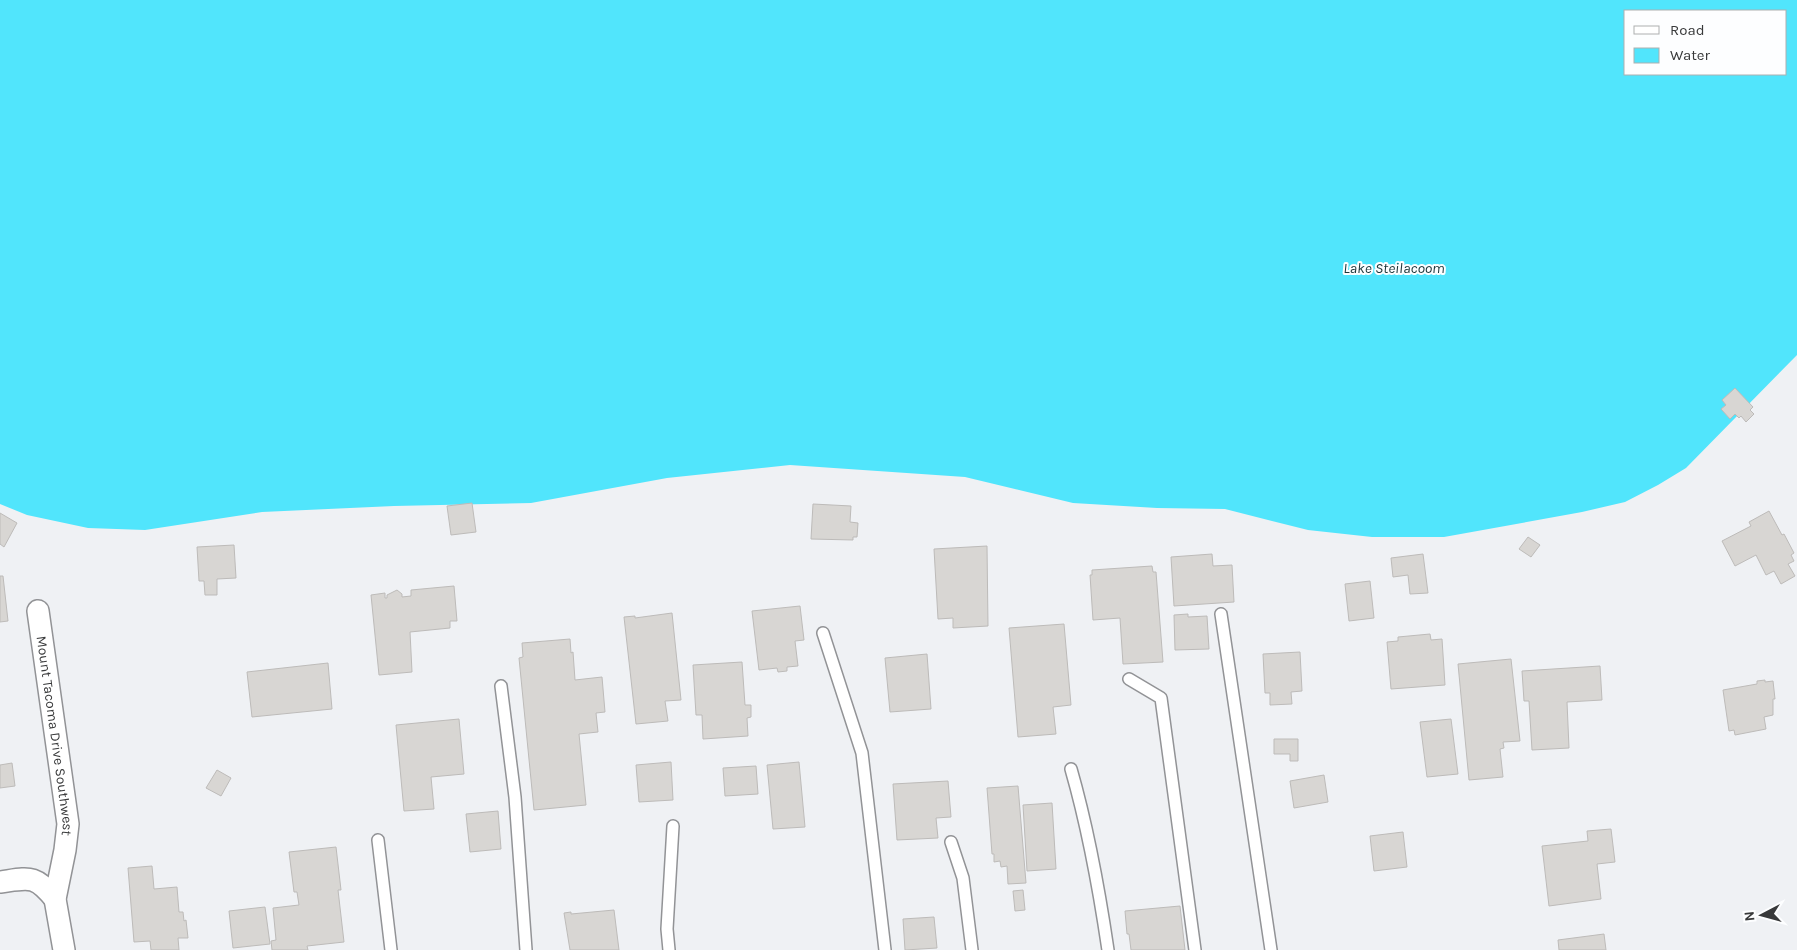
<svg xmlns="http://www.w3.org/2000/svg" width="1797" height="950" font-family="Karla,sans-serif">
<rect width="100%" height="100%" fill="#eff1f4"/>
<path fill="#51e5fc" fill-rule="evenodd" d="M 0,0 L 1797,0 L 1797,355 L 1686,468 L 1658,485 L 1625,502 L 1582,512 L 1444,537 L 1372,537 L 1308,530 L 1225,509 L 1157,508 L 1073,503 L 965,477 L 790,465 L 667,478 L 531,503 L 394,506 L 262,512 L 145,530 L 88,528 L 27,515 L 0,504 ZM 1626,11 L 1786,11 L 1786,74 L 1626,74 Z"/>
<g fill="#d8d6d3" stroke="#bdbbb9">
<polygon points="1735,388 1753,407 1750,410 1754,414 1746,422 1741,416 1739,418 1735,414 1730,419 1721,409 1726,405 1722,400"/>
<polygon points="472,503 476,532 451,535 447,506"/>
<polygon points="813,504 851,506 850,522 858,523 857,537 853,537 853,540 811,539"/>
<polygon points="1769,511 1782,535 1784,534 1794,553 1791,555 1794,561 1788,564 1795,576 1781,584 1774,571 1766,575 1756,555 1735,566 1722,541 1751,526 1749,522"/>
<polygon points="0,513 17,523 4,547 0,544"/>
<polygon points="1528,537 1540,545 1531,557 1519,549"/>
<polygon points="234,545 236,578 217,579 217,595 205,595 204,581 199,581 197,547"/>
<polygon points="987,546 988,626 953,628 953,618 938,619 934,549"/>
<polygon points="1212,554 1213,566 1232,565 1234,602 1174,606 1171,557"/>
<polygon points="1423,554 1428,593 1410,594 1408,575 1393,577 1391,558"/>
<polygon points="1152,566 1153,572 1156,572 1163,662 1123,664 1120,618 1093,620 1090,575 1092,575 1092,570"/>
<polygon points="0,576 3,576 8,621 0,622"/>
<polygon points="1370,581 1374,618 1349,621 1345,584"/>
<polygon points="454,586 457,621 450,621 450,628 410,632 412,672 379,675 371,595 385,593 385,598 387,598 387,595 397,590 402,594 402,597 411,596 411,590"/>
<polygon points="800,606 804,640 795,641 798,666 787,667 787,671 778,672 777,668 759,670 752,611"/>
<polygon points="672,613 681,700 665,701 668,721 636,724 624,617 635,616 635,618"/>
<polygon points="1188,614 1188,617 1207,616 1209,649 1175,650 1174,615"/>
<polygon points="1064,624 1071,705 1053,707 1056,734 1018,737 1009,628"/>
<polygon points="1430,634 1431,640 1442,639 1445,685 1391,689 1387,642 1398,641 1398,637"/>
<polygon points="570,639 571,653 573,652 575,680 602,677 605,712 596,713 598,732 579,734 586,805 534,810 519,658 523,657 522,643"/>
<polygon points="1300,652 1302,691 1291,692 1292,704 1270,705 1270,693 1265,693 1263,654"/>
<polygon points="927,654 931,709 890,712 885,658"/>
<polygon points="1511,659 1520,741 1503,742 1504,748 1500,749 1503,777 1469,780 1458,664"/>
<polygon points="742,662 745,705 751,705 751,717 747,718 748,736 703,739 702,715 696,715 693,665"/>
<polygon points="328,663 332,709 252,717 247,672"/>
<polygon points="1600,666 1602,700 1567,702 1569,748 1532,750 1529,701 1524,701 1522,671"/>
<polygon points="1765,680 1765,682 1773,681 1775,699 1773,699 1773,715 1764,717 1766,729 1735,735 1734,730 1729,731 1723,690 1757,684 1757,681"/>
<polygon points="459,719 464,774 431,777 434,809 404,811 396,725"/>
<polygon points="1451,719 1458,774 1427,777 1420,722"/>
<polygon points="1274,739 1298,739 1298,761 1290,761 1290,754 1274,754"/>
<polygon points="671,762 673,800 639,802 636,765"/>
<polygon points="799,762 805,827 773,829 767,765"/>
<polygon points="12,763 15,786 0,788 0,765"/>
<polygon points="756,766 758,794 725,796 723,768"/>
<polygon points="217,770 231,778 221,796 206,788"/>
<polygon points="1324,775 1328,802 1294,808 1290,781"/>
<polygon points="948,781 951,817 936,818 938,838 897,840 893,784"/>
<polygon points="1018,786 1026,883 1008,884 1007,866 1001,867 1000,861 994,862 994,854 992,854 987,788"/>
<polygon points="1052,803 1056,869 1027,871 1023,805"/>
<polygon points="498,811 501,849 470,852 466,814"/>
<polygon points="1611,829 1615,862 1597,864 1601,899 1549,906 1542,846 1588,841 1587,831"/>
<polygon points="1403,832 1407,867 1374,871 1370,836"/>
<polygon points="336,847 341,890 338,890 344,942 307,946 308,950 272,950 271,941 276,940 273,908 299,905 297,892 294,892 289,852"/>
<polygon points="152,866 154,889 177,887 179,912 183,912 184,921 186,920 188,938 178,938 179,950 151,950 150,941 134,942 128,868"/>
<polygon points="1023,890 1025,910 1015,911 1013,891"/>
<polygon points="1180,906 1185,950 1131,950 1129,934 1127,934 1125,911"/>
<polygon points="265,907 270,944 233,948 229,911"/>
<polygon points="614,910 619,950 570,950 564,913 571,912 571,914"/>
<polygon points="934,917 937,948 905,950 903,919"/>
<polygon points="1604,934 1606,950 1559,950 1558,940"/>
</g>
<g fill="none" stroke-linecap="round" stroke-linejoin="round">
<defs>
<g id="service">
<polyline points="1221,614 1271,950"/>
<polyline points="823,633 862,753 885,950"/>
<polyline points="1129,679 1161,698 1195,950"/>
<polyline points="501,686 515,797 526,950"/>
<path d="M 1071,769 C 1088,828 1099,889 1108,950"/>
<polyline points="378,840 391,950"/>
<polyline points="951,842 963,878 972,950"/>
<polyline points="669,950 667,929 673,826"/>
</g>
<g id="minor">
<path id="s1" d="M 38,611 L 68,824 L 65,850 L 55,899 L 64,950"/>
<path d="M 0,882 C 29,878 35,874 55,899"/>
</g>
</defs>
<use href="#service" stroke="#929396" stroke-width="14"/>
<use href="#minor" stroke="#929396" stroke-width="24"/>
<use href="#service" stroke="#fff" stroke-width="11"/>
<use href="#minor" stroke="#fff" stroke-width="21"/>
</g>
<g text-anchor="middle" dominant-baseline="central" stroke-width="4" stroke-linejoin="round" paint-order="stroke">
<g font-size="14" fill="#38393a" stroke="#fdfeff">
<text stroke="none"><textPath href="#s1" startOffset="126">Mount Tacoma Drive Southwest</textPath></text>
</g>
<g font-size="15" font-style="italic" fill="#1c3539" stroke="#fdfeff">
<text x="1394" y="268">Lake Steilacoom</text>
</g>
</g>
<rect x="1624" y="10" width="162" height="65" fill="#fdfeff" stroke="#aeafb0"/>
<rect x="1634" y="26" width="25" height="8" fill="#ffffff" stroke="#aeafb0"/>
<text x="1670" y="35" font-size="15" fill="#38393a">Road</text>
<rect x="1634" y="48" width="25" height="15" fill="#51e5fc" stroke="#aeafb0"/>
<text x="1670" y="60" font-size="15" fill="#38393a">Water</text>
<g transform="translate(1762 915) rotate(264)" stroke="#fdfeff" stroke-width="4" paint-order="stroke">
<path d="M0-4L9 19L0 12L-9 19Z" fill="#38393a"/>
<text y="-8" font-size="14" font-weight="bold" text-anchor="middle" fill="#38393a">N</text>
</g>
</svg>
